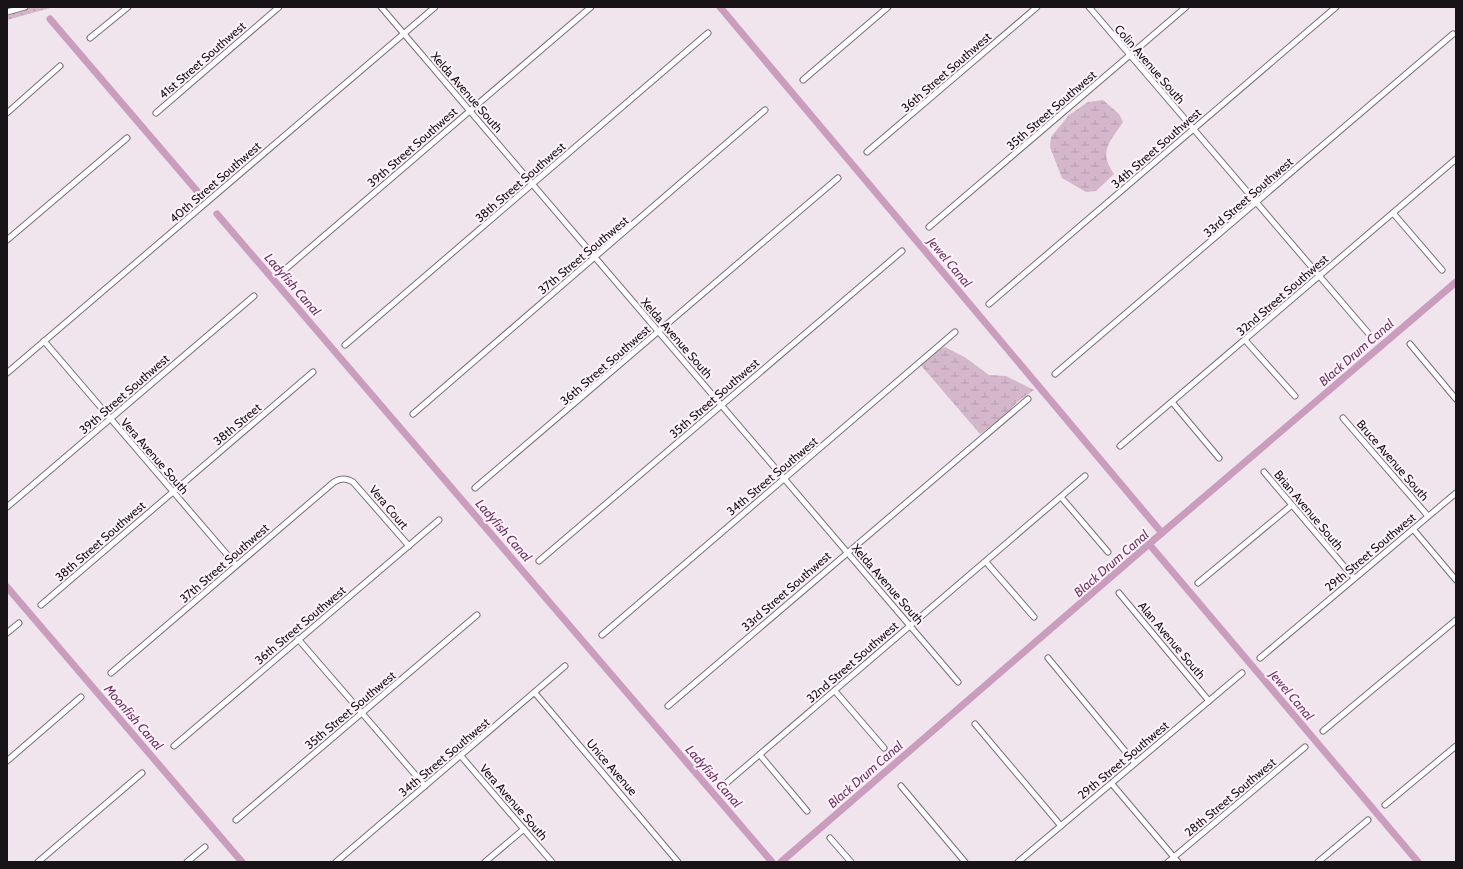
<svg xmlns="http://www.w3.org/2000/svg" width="1463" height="869" font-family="Cabin,sans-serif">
<defs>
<pattern id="grass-dots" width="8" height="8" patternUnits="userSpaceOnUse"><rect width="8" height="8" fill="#d5b7cc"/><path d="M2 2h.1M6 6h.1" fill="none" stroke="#b69cae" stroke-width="1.8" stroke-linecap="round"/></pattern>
<pattern id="wetland-marsh" width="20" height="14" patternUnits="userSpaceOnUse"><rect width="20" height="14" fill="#d5b7cc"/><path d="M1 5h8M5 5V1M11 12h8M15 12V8" fill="none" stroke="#b69cae"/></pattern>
</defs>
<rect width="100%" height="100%" fill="#f1e5ed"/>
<polygon fill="url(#grass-dots)" points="7,7 54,7 7,20"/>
<g fill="url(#wetland-marsh)">
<path d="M 1103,100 L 1119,114 L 1123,122 C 1110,142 1098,151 1114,174 L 1096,191 L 1086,192 L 1062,178 L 1050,147 L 1051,137 L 1069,115 L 1088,102 Z"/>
<polygon points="945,347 966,358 989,375 1006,376 1034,390 1017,402 1004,418 980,434 918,362 926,354"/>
</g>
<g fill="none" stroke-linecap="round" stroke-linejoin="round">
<g stroke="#ca9cbd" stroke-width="7">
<polyline points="720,7 1162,533"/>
<polyline points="50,19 197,191"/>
<polyline points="217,214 772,862"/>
<polyline points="1149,544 1418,862"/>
<polyline points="7,587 242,862"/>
<polyline points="781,862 1149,544 1456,282"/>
</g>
<defs>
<g id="street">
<polyline points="381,7 958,682"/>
<polyline points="1089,7 1369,334"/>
<polyline points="7,12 25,7"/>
<polyline points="90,38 128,7"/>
<polyline points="803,80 888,7"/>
<polyline points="7,113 60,66"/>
<polyline points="156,113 279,7"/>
<polyline points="867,152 1037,7"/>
<polyline points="1393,213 1442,270"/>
<polyline points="929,227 1186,7"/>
<polyline points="7,240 127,138"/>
<polyline points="282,272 591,7"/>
<polyline points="989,304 1336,7"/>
<polyline points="1245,340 1295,396"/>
<polyline points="44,341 236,565"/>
<polyline points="1410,344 1456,399"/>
<polyline points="345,345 708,33"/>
<polyline points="7,373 435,7"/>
<polyline points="1055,374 1453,34"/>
<polyline points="1172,402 1219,458"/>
<polyline points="413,414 765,110"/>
<polyline points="1343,418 1428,516"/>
<polyline points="1120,446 1456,159"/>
<polyline points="1264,472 1354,578"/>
<polyline points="475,488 838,178"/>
<polyline points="1061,497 1108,552"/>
<polyline points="7,507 254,296"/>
<polyline points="1413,529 1456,580"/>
<polyline points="539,561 902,251"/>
<polyline points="986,562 1034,617"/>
<polyline points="1198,583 1292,505"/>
<polyline points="1119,593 1209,701"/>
<polyline points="41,605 313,372"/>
<polyline points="7,633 19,623"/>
<polyline points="602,635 955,332"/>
<polyline points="298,639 425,786"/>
<polyline points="1048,658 1135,763"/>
<polyline points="1260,658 1456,493"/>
<path d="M 111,673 L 334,482 C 341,478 346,478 353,482 L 409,546"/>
<polyline points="835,691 884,748"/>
<polyline points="535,693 678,862"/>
<polyline points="668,706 1028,399"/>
<polyline points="975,724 1061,826"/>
<polyline points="1323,731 1456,620"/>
<polyline points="174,746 439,520"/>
<polyline points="760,755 807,811"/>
<polyline points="461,756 552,862"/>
<polyline points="7,761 81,697"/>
<polyline points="1112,784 1178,862"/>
<polyline points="724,785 1085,476"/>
<polyline points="901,786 965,862"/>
<polyline points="1385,805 1456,746"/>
<polyline points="236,820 477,615"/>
<polyline points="830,838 851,862"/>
<polyline points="38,862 142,773"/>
<polyline points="187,862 205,847"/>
<polyline points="336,862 565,666"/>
<polyline points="485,862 524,829"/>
<polyline points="1018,862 1242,673"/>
<polyline points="1168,862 1305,747"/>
<polyline points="1318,862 1368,820"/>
</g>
</defs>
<use href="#street" stroke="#796f76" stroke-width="7"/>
<use href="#street" stroke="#fff" stroke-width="5"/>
</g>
<g text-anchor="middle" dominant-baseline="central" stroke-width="4" stroke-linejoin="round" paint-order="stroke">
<g font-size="12" fill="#171316" stroke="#fef2fb">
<text transform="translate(202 60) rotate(-41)">41st Street Southwest</text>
<text transform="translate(1150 64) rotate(49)">Colin Avenue South</text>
<text transform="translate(946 72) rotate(-41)">36th Street Southwest</text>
<text transform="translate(467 92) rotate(49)">Xelda Avenue South</text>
<text transform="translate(1051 110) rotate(-41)">35th Street Southwest</text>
<text transform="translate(412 147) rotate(-41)">39th Street Southwest</text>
<text transform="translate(1156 148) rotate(-41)">34th Street Southwest</text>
<text transform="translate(215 182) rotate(-41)">40th Street Southwest</text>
<text transform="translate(520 182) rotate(-41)">38th Street Southwest</text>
<text transform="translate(1248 197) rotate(-41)">33rd Street Southwest</text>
<text transform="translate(583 255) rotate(-40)">37th Street Southwest</text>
<text transform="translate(1282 295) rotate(-41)">32nd Street Southwest</text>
<text transform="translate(677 338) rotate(49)">Xelda Avenue South</text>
<text transform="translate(605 365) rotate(-41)">36th Street Southwest</text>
<text transform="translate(124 394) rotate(-41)">39th Street Southwest</text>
<text transform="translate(714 398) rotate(-41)">35th Street Southwest</text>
<text transform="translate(237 424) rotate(-40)">38th Street</text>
<text transform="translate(155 456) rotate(49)">Vera Avenue South</text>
<text transform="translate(1393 460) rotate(49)">Bruce Avenue South</text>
<text transform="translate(772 476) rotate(-40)">34th Street Southwest</text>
<text transform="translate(389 507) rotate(50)">Vera Court</text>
<text transform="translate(1309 510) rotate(50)">Brian Avenue South</text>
<text transform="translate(100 541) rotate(-41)">38th Street Southwest</text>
<text transform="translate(1370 552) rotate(-40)">29th Street Southwest</text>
<text transform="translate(224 563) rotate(-41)">37th Street Southwest</text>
<text transform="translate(888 584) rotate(49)">Xelda Avenue South</text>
<text transform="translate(786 591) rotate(-41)">33rd Street Southwest</text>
<text transform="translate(300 625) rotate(-40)">36th Street Southwest</text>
<text transform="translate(1172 640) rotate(50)">Alan Avenue South</text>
<text transform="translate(852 662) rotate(-41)">32nd Street Southwest</text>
<text transform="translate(350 710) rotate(-40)">35th Street Southwest</text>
<text transform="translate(444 757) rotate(-40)">34th Street Southwest</text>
<text transform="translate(1123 760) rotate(-40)">29th Street Southwest</text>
<text transform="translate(612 767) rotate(49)">Unice Avenue</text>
<text transform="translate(1230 797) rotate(-40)">28th Street Southwest</text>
<text transform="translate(514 802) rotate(49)">Vera Avenue South</text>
</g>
<g font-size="13" font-style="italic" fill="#703662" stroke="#fef2fb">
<text transform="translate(950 262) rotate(50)">Jewel Canal</text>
<text transform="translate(293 284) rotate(49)">Ladyfish Canal</text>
<text transform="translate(1356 352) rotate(-41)">Black Drum Canal</text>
<text transform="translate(504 530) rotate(49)">Ladyfish Canal</text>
<text transform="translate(1111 563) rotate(-41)">Black Drum Canal</text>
<text transform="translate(1292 695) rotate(50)">Jewel Canal</text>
<text transform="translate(134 717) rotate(49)">Moonfish Canal</text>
<text transform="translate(865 774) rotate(-41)">Black Drum Canal</text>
<text transform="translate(714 776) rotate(49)">Ladyfish Canal</text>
</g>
</g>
<rect width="1463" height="869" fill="none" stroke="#171316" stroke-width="16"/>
</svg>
